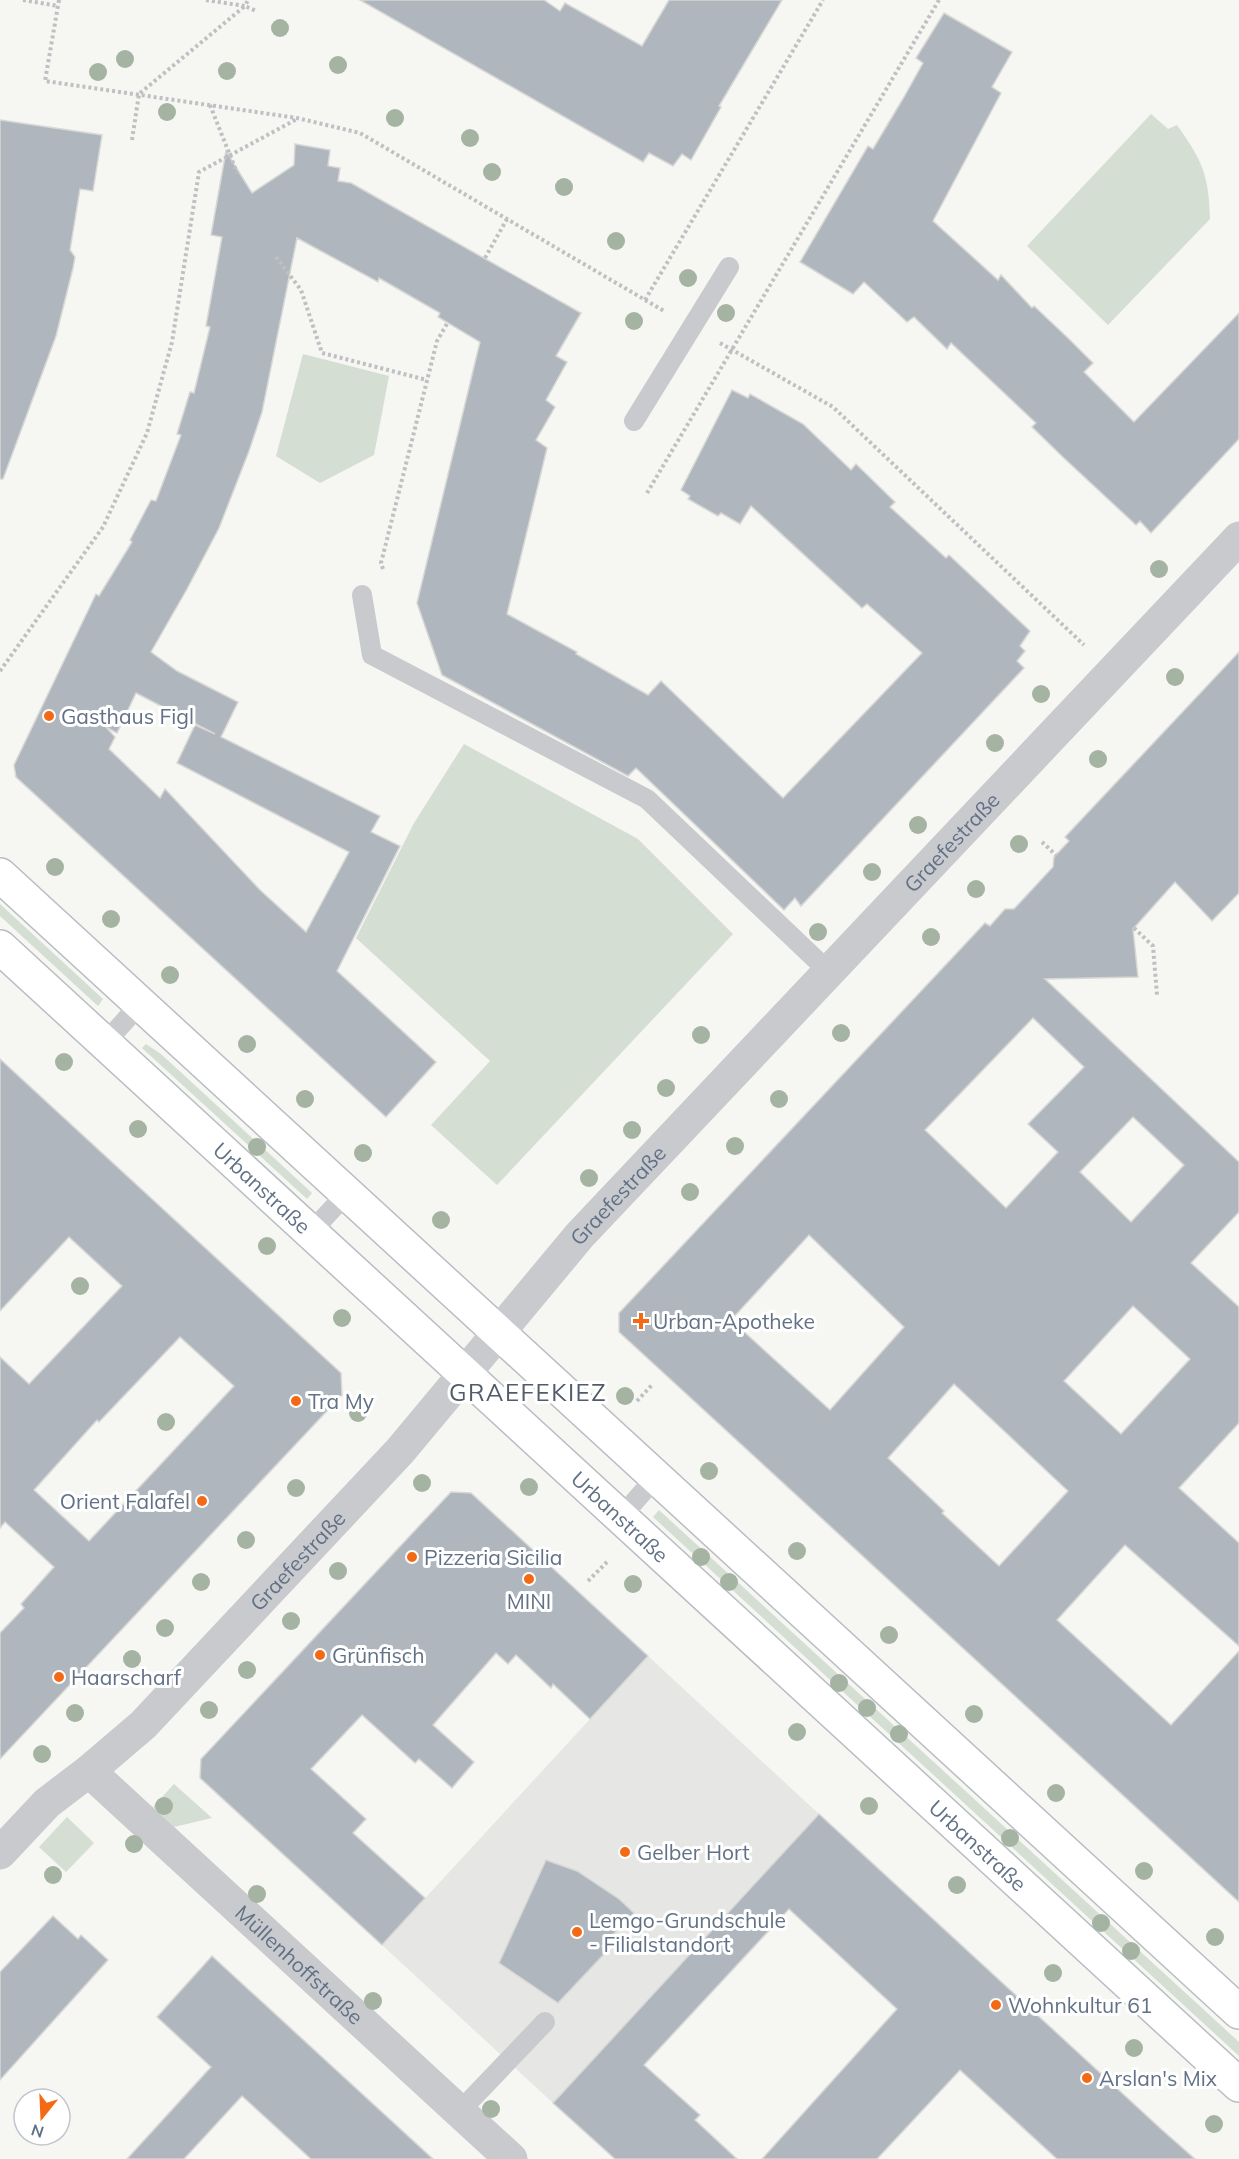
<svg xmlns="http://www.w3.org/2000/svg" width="1239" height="2159" font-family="Mulish,sans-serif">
<rect width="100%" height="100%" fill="#f6f6f2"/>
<polygon fill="#e6e7e5" points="648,1656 819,1814 553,2103 382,1945"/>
<g fill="#d5ded3">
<path d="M 1151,114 L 1168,129 L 1177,125 C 1202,160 1209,175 1210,219 L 1108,325 L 1027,246 Z"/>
<polygon points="303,354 389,376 374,455 320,483 276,456"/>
<polygon points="464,744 638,839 733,934 497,1185 431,1125 490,1061 356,938 414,823"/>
<polygon points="0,904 103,999 98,1006 0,916"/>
<polygon points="146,1044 161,1054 312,1193 307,1199 142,1048"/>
<polygon points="659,1510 1239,2042 1239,2056 653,1517"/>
<polygon points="174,1784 212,1818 174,1827 153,1807"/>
<polygon points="67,1817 94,1843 66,1872 39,1847"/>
</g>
<g fill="#afb6bd" stroke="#d7d7d5" stroke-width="1.5" fill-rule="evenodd">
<polygon points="360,0 544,0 560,11 565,3 642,46 669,0 782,0 719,106 721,107 691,160 682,154 673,166 649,153 643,162"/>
<polygon points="944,13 1012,52 992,87 1001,93 933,221 998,280 1001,275 1032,308 1034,306 1069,339 1093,363 1084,372 1134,422 1239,313 1239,439 1151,533 1140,521 1136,525 1065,459 1032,427 1036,423 951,343 947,349 914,317 907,322 864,282 853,294 800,262 868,146 873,149 904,97 923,63 916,58"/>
<polygon points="0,120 102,135 93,191 80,189 70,250 75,257 73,268 56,336 3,479 0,479"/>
<path d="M 295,144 L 330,150 L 328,166 L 340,168 L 338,181 L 351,183 L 581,313 L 556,356 L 567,362 L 546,400 L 555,407 L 536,440 L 547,448 L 507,614 L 577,652 L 576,654 L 648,695 L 661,681 L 783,798 L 922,653 L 867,604 L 862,608 L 751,506 L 740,524 L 721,513 L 718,516 L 688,499 L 690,496 L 681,490 L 732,390 L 748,398 L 750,394 L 803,424 L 851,470 L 856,464 L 895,502 L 890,507 L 946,558 L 949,555 L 1030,631 L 1020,646 L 1025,651 L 1017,661 L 1024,668 L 801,906 L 795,898 L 784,910 L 636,768 L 628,776 L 442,675 L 417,603 L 480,342 L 438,317 L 440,313 L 379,278 L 378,282 L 297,238 L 262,412 L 249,451 L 219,528 L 187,589 L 151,652 L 177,671 L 238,702 L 221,737 L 380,816 L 371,832 L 400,846 L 337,971 L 436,1062 L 386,1117 L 16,777 L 14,765 L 96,594 L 99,596 L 132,542 L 130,540 L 151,500 L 156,501 L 181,435 L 177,434 L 190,392 L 194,393 L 210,327 L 206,326 L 222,237 L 211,235 L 226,151 L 252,193 L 294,165 ZM 136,693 L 215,734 L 195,725 L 177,763 L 349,852 L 306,932 L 260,890 L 165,789 L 160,798 L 109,749 L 115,737 L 106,727 L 117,733 Z"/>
<path d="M 1239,652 L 1239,893 L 1212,921 L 1175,882 L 1133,929 L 1138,977 L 1045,979 L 1239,1162 L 1239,1212 L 1191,1263 L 1239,1307 L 1239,1423 L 1179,1488 L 1239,1543 L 1239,1646 L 1125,1545 L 1057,1620 L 1171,1725 L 1239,1651 L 1239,1902 L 619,1332 L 619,1313 L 985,923 L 990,926 L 1005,909 L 1014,909 L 1053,867 L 1054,857 L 1069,841 L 1065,837 ZM 1033,1018 L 1084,1067 L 1028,1124 L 1058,1152 L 1006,1208 L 925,1130 ZM 1133,1117 L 1184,1165 L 1131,1222 L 1080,1172 ZM 809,1235 L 904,1327 L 830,1410 L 731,1320 ZM 1133,1306 L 1190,1359 L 1121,1434 L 1064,1381 ZM 954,1384 L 1068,1491 L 999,1566 L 942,1513 L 944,1511 L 888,1458 Z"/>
<path d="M 0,1059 L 341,1373 L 342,1395 L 0,1759 L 0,1633 L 24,1608 L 21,1604 L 54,1567 L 5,1522 L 0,1528 L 0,1357 L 29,1384 L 122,1286 L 69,1237 L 0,1311 ZM 180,1337 L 234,1386 L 89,1541 L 34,1490 L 97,1420 L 99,1422 Z"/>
<polygon points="451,1492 471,1493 648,1656 590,1719 553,1684 551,1688 516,1655 508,1664 496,1653 433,1725 474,1762 452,1788 419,1759 415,1763 362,1715 311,1769 366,1819 353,1833 425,1898 382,1945 200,1778 201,1759"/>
<polygon points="819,1814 1161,2129 1195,2159 1057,2159 960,2070 877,2159 762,2159 897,2009 789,1909 644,2065 700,2115 695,2120 737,2159 615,2159 553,2103"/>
<polygon points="546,1860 577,1871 619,1899 634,1913 602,1946 607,1951 558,2003 499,1963"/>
<polygon points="53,1916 78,1939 81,1935 108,1960 0,2080 0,1972"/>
<polygon points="212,1956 384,2114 433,2159 311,2159 242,2096 184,2159 127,2159 211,2067 157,2017"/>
</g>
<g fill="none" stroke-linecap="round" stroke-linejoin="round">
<defs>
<g id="secondary">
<polyline points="0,875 1239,2012"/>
<path id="s3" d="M 0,947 L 1239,2085"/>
</g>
</defs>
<use href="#secondary" stroke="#b9bdc3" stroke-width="36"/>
<g stroke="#bec0c3" stroke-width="4" stroke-dasharray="3 3" stroke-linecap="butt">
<polyline points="23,0 58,6"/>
<polyline points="59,0 45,81 297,118 360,133 664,311"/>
<polyline points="206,0 245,6 248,0"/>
<polyline points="210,105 237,173"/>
<polyline points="132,140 139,94 245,6 256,11"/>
<polyline points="276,257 301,290 322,353 427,380"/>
<polyline points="485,258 507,219"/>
<polyline points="645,300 823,0"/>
<polyline points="720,343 833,407 1084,645"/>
<polyline points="647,493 939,0"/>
<polyline points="383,569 381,563 437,341 448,322"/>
<polyline points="0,671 103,527 147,433 172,342 199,172 297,119"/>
<polyline points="1042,842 1056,855"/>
<polyline points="1134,928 1153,946 1157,995"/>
<polyline points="637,1401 652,1385"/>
<polyline points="588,1581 607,1562"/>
</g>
<g stroke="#c8cace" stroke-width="20">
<polyline points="634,421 729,267"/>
<polyline points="362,595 372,655 647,799 828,971"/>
<polyline points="105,1043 140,1004"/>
<polyline points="311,1232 347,1193"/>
<polyline points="621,1517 656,1477"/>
<polyline points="460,2111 545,2022"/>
</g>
<g stroke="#c8cace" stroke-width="33">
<path id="s1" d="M 89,1771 L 511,2159"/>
<path id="s2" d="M 0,1853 L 47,1803 L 89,1771 L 143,1725 L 400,1451 L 580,1235 L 1239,538"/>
</g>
<use href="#secondary" stroke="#fff" stroke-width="33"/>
</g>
<g fill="#a5b3a2">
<circle cx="280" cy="28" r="9"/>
<circle cx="125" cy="59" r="9"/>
<circle cx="338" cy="65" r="9"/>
<circle cx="227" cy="71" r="9"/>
<circle cx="98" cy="72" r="9"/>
<circle cx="167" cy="112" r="9"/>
<circle cx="395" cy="118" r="9"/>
<circle cx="470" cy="138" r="9"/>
<circle cx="492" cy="172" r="9"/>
<circle cx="564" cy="187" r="9"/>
<circle cx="616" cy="241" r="9"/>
<circle cx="688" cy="278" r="9"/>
<circle cx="726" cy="313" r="9"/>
<circle cx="634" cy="321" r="9"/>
<circle cx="1159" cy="569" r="9"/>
<circle cx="1175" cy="677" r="9"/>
<circle cx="1041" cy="694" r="9"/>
<circle cx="995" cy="743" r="9"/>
<circle cx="1098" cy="759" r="9"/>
<circle cx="918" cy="825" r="9"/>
<circle cx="1019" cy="844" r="9"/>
<circle cx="55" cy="867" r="9"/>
<circle cx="872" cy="872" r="9"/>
<circle cx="976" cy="889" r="9"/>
<circle cx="111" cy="919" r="9"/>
<circle cx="818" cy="932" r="9"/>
<circle cx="931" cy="937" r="9"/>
<circle cx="170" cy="975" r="9"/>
<circle cx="841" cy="1033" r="9"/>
<circle cx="701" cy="1035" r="9"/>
<circle cx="247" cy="1044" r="9"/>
<circle cx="64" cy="1062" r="9"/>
<circle cx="666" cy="1088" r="9"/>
<circle cx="305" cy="1099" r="9"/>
<circle cx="779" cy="1099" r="9"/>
<circle cx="138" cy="1129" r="9"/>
<circle cx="632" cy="1130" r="9"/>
<circle cx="735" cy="1146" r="9"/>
<circle cx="257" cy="1147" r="9"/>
<circle cx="363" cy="1153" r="9"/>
<circle cx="589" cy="1178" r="9"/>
<circle cx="690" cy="1192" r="9"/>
<circle cx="441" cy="1220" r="9"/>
<circle cx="267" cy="1246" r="9"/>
<circle cx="80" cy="1286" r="9"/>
<circle cx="342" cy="1318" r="9"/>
<circle cx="625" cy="1396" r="9"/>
<circle cx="358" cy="1413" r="9"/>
<circle cx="166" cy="1422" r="9"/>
<circle cx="709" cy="1471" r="9"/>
<circle cx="422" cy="1483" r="9"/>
<circle cx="529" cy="1487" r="9"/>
<circle cx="296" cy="1488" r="9"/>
<circle cx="246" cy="1540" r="9"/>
<circle cx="797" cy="1551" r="9"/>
<circle cx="701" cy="1557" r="9"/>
<circle cx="338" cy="1571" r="9"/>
<circle cx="201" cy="1582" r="9"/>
<circle cx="729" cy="1582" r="9"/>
<circle cx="633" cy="1584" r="9"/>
<circle cx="291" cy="1621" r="9"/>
<circle cx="165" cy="1628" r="9"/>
<circle cx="889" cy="1635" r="9"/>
<circle cx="132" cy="1659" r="9"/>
<circle cx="247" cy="1670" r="9"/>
<circle cx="839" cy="1683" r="9"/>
<circle cx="867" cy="1708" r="9"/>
<circle cx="209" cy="1710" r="9"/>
<circle cx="75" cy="1713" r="9"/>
<circle cx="974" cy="1714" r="9"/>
<circle cx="797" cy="1732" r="9"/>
<circle cx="899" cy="1734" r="9"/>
<circle cx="42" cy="1754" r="9"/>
<circle cx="1056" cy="1793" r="9"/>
<circle cx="164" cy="1806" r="9"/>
<circle cx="869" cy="1806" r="9"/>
<circle cx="1010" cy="1838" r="9"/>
<circle cx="134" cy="1844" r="9"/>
<circle cx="1144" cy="1871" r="9"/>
<circle cx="53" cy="1875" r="9"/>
<circle cx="957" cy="1885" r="9"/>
<circle cx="257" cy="1894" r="9"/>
<circle cx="1101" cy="1923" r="9"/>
<circle cx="1215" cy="1937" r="9"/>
<circle cx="1131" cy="1951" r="9"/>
<circle cx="1053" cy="1973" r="9"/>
<circle cx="373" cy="2001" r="9"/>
<circle cx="1134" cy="2048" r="9"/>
<circle cx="491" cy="2109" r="9"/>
<circle cx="1214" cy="2124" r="9"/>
</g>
<g fill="#f46914" stroke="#fff" stroke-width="2">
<circle cx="49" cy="716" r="6"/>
<path d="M638 1312h6v6h6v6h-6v6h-6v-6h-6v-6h6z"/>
<circle cx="296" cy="1401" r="6"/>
<circle cx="202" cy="1501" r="6"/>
<circle cx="412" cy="1557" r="6"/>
<circle cx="529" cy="1579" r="6"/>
<circle cx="320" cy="1655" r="6"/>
<circle cx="59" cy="1677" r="6"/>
<circle cx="625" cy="1852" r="6"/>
<circle cx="577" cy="1932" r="6"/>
<circle cx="996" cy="2005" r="6"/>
<circle cx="1087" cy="2078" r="6"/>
</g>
<g text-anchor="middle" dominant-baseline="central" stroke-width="6" stroke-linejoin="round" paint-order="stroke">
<g font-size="21" fill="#627186" stroke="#fff" text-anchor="start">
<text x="61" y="716">Gasthaus Figl</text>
<text x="653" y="1321">Urban-Apotheke</text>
<text x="308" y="1401">Tra My</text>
<text x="190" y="1501" text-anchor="end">Orient Falafel</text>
<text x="424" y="1557">Pizzeria Sicilia</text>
<text x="529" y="1601" text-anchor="middle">MINI</text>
<text x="332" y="1655">Grünfisch</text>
<text x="71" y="1677">Haarscharf</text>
<text x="637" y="1852">Gelber Hort</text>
<text x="589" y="1920">Lemgo-Grundschule<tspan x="589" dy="24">- Filialstandort</tspan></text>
<text x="1008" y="2005">Wohnkultur 61</text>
<text x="1099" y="2078">Arslan's Mix</text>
</g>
<g font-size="21" fill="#627186" stroke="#fff">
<text stroke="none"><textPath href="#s2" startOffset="1390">Graefestraße</textPath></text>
<text stroke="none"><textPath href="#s3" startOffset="356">Urbanstraße</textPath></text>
<text stroke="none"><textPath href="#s2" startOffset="904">Graefestraße</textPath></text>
<text stroke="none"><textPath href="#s3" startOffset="842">Urbanstraße</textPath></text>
<text stroke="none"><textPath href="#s2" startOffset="418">Graefestraße</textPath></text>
<text stroke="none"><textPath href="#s3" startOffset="1328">Urbanstraße</textPath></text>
<text stroke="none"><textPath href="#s1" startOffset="286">Müllenhoffstraße</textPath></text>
</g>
<g font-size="24" letter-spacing="1.5" fill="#515b6a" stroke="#fff">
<text x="528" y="1392">GRAEFEKIEZ</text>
</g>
</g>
<g transform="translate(42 2117) rotate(198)"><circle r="28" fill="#ffffff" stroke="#c0c6cf" stroke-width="1.5"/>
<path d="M0-4.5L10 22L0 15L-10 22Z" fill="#f46914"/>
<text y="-9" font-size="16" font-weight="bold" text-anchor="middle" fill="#627186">N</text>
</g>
</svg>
